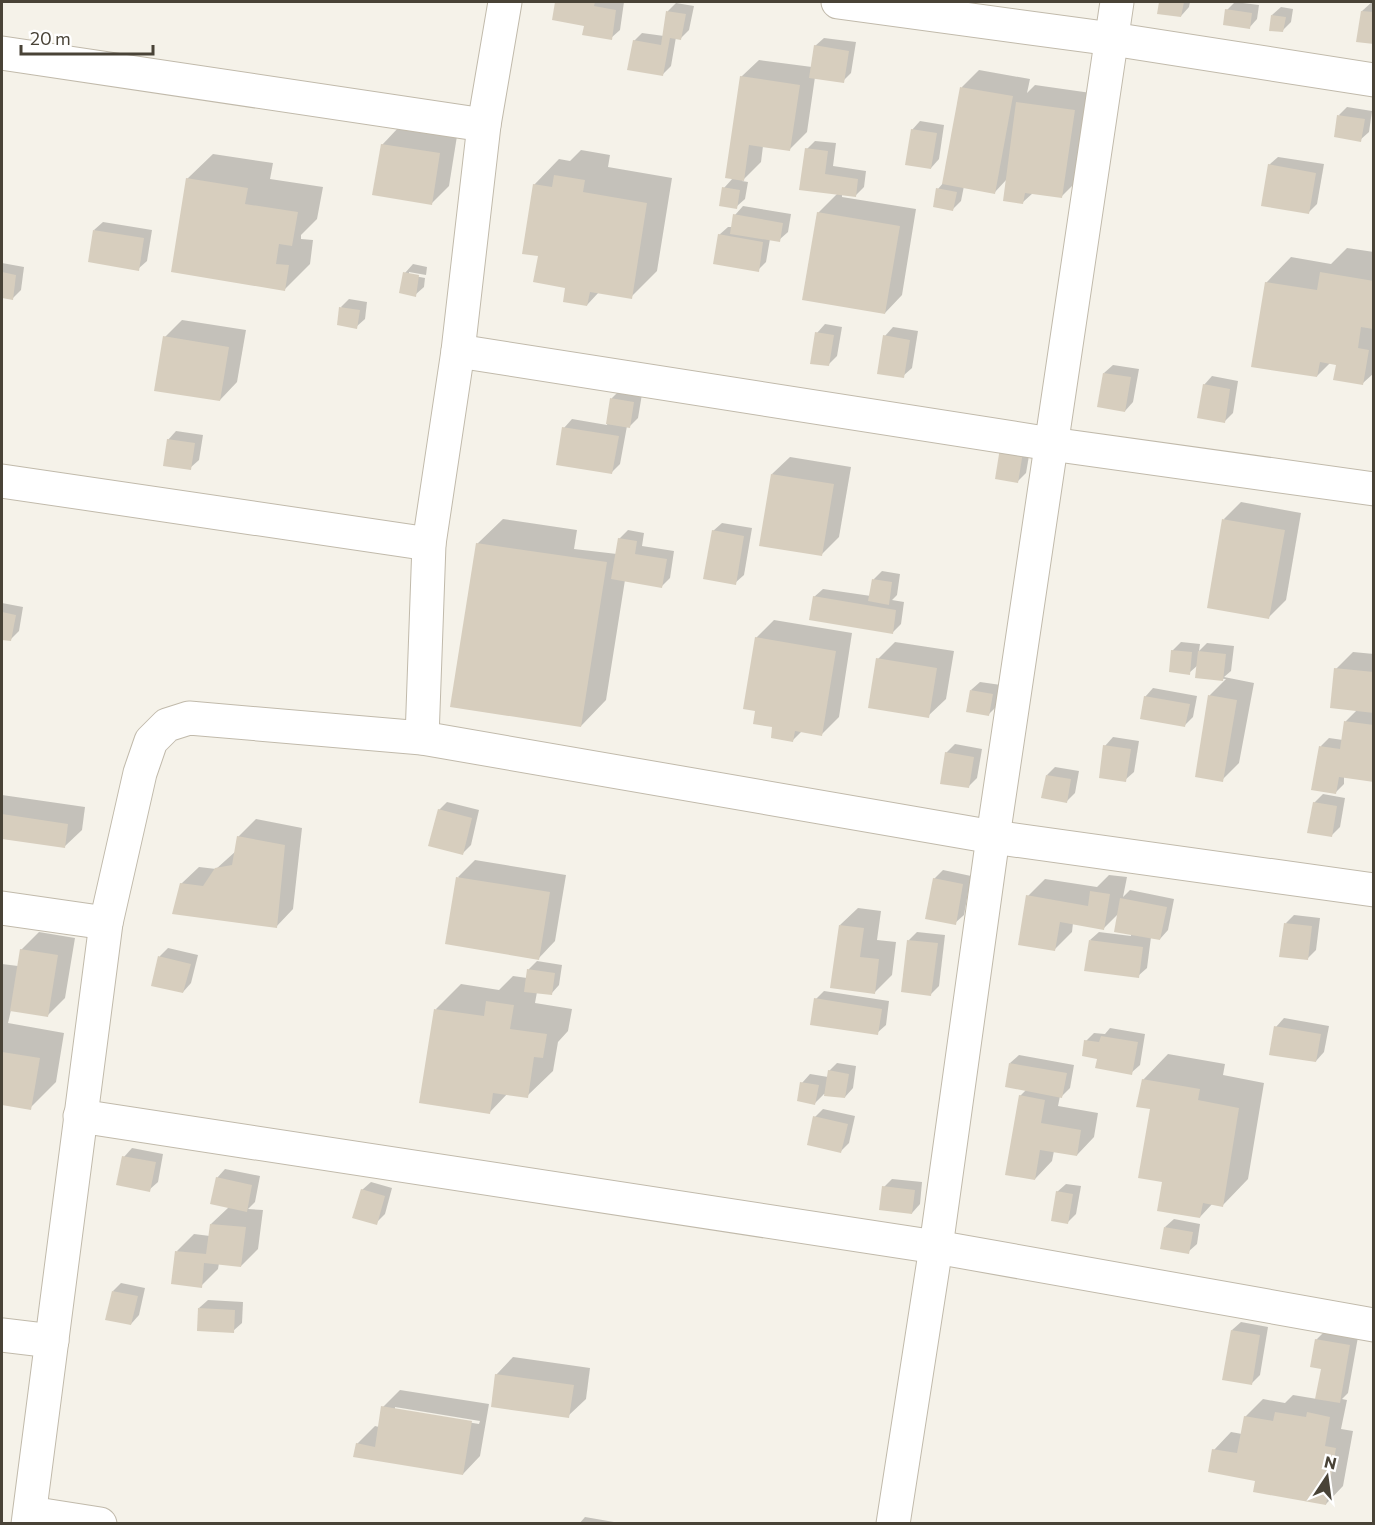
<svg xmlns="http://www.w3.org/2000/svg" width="1375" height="1525" font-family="Commissioner,sans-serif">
<rect width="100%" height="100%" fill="#f5f2e9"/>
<g fill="#0003" fill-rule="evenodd">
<polygon points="556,2 624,2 620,30 611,38 586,25 553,19"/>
<polygon points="1160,2 1190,2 1189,7 1181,16 1159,13"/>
<polygon points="1235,2 1259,5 1257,19 1249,28 1227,10"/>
<polygon points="1372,2 1374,2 1374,43 1362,11"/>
<polygon points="676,3 694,6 689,30 681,38 676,37 671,66 662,75 634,41 642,33 664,36 668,11"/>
<polygon points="1281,7 1293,9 1291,22 1282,31 1272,15"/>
<polygon points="824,38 856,42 851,73 843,81 815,77 807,132 790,149 763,146 761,162 742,181 748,182 745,199 736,207 724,188 733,178 741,77 759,60 812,67 815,46"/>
<polygon points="979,70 1030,79 1027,93 1035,85 1091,93 1079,179 1062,196 1033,193 1023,202 1007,179 995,192 964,186 961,201 953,209 938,189 944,182 962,87"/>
<polygon points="1347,107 1372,111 1369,132 1360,140 1339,115"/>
<polygon points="920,121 944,125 939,159 931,168 912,130"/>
<polygon points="399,127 457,136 449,186 431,204 382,145"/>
<polygon points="815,141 836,143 833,166 866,171 864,187 855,196 842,194 842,197 916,209 902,295 885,313 818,213 838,193 807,149"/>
<polygon points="581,150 610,155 608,167 672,178 657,271 631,297 599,292 587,305 567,286 534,185 559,159 570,161"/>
<polygon points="213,154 273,163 270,179 323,187 317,219 301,235 301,239 313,240 310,264 284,290 187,179"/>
<polygon points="1278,157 1324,164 1317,204 1309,212 1269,165"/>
<polygon points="743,206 791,214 788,232 779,240 770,239 766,262 758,270 719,235 728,227 733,227 735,215"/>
<polygon points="103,222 152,230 147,261 138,269 94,230"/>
<polygon points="1347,248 1374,252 1374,373 1363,383 1338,363 1331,362 1317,376 1266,283 1291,257 1331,264"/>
<polygon points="2,263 24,267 21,290 12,299 2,297"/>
<polygon points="413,264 427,267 426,275 409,272 409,275 425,278 424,287 415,295 405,273"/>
<polygon points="349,299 367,302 365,319 356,327 341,307"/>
<polygon points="182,320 246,330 237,382 220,400 165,337"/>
<polygon points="825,324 842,327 837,356 828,365 817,333"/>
<polygon points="893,327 918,331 912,368 903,376 885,336"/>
<polygon points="1113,365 1139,369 1133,402 1125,411 1104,373"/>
<polygon points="1212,376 1238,381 1233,413 1224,422 1204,385"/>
<polygon points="620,390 642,394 638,418 630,426 627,426 620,464 612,472 564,428 572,419 607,425 612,398"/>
<polygon points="176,431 203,435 199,460 190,468 168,440"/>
<polygon points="1031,444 1026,473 1018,481 996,478"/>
<polygon points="790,457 851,467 839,537 822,554 772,474"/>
<polygon points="1241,502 1301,513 1286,600 1268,618 1224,519"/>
<polygon points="503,519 577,530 574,549 617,554 619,539 628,530 644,533 642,546 674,551 670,578 662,586 625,580 606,700 581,726 477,544"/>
<polygon points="722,523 752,528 744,575 735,583 713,531"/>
<polygon points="882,571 900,574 897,595 892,600 904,602 901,624 892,633 814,597 823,589 871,596 874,579"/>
<polygon points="2,603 23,607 19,631 10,640 2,638"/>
<polygon points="774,620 852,633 839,717 822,734 802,731 793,740 757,710 756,638"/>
<polygon points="895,642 954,651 946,699 928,716 878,659"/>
<polygon points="1181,642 1200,644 1199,651 1207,643 1234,646 1231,671 1224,677 1254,683 1239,763 1222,780 1196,776 1210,695 1226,679 1197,677 1198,665 1189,673 1172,651"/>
<polygon points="1353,652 1374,654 1374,780 1344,776 1344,784 1335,793 1321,746 1329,738 1343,740 1346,721 1358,709 1336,669"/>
<polygon points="980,682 1001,685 997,706 989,714 971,690"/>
<polygon points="1153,688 1197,696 1193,717 1184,726 1145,697"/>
<polygon points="1113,737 1139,741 1134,772 1125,780 1105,746"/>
<polygon points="955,744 982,749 977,778 968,787 946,753"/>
<polygon points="1055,767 1079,771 1075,793 1067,801 1047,775"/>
<polygon points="1323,794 1345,798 1340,827 1332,835 1314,803"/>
<polygon points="2,795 85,807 82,830 64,847 2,838"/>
<polygon points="447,802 479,810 471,845 463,853 439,810"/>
<polygon points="256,819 302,828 293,909 276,927 181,884 199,867 216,869 236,851 238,837"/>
<polygon points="475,860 566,875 555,941 538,959 458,877"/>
<polygon points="943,870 971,876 964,915 955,923 934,879"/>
<polygon points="1109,875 1127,877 1123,897 1130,890 1174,899 1168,930 1160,939 1151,937 1147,968 1138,976 1090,940 1099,932 1131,936 1131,934 1119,913 1104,928 1073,923 1072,932 1054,950 1028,896 1045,879 1097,887"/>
<polygon points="858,908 881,911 877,940 896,942 892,975 875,992 840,925"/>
<polygon points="1294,915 1320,918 1316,950 1307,959 1286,923"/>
<polygon points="39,932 75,938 65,998 48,1015 11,1010 8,1023 64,1033 56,1082 30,1108 2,1103 2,964 18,966 21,950"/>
<polygon points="917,932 945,935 939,986 931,994 909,940"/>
<polygon points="168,948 198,955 191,983 183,992 153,985 160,956"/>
<polygon points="537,961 562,965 559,985 551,994 537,992 535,1003 572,1009 568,1031 558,1042 553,1071 527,1096 508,1093 490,1112 436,1009 461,984 499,990 513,976 527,978 529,969"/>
<polygon points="824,991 889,1001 886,1025 877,1033 816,999"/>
<polygon points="1284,1018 1329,1026 1324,1052 1316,1061 1276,1027"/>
<polygon points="1110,1028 1145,1034 1140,1065 1131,1073 1098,1058 1086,1041 1094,1033 1105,1034"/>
<polygon points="1168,1054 1225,1064 1223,1075 1264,1083 1248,1179 1223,1205 1213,1203 1200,1217 1151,1108 1143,1080"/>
<polygon points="1019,1055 1074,1065 1070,1088 1062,1096 1060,1096 1058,1106 1098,1113 1094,1137 1077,1155 1054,1151 1052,1161 1035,1179 1020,1096 1026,1090 1010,1063"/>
<polygon points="837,1063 856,1066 853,1088 845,1097 824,1094 815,1103 802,1083 810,1074 828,1077 829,1071"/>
<polygon points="823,1109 855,1116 849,1143 841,1151 815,1117"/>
<polygon points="132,1148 163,1154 158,1182 149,1190 124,1157"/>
<polygon points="225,1169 260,1176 255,1202 248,1209 263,1210 258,1249 241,1266 219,1263 218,1269 201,1286 177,1251 194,1234 210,1236 211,1224 229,1207 217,1178"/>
<polygon points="892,1179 922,1182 920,1204 912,1213 884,1187"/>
<polygon points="371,1182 392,1188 385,1214 376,1223 362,1190"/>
<polygon points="1066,1184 1081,1186 1076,1214 1068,1222 1057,1192"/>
<polygon points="1174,1219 1200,1224 1197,1244 1188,1252 1165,1227"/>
<polygon points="121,1283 145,1288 139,1315 131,1324 113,1291"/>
<polygon points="208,1300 243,1302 242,1323 233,1331 199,1308"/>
<polygon points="1241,1322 1268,1327 1260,1375 1251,1384 1232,1330"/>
<polygon points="1324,1332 1358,1337 1348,1393 1342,1399 1347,1400 1341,1429 1353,1431 1343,1486 1326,1504 1257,1479 1214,1450 1231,1432 1242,1434 1245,1417 1263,1399 1285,1403 1293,1395 1317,1399 1322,1368 1316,1340"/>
<polygon points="513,1357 590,1368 586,1399 568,1416 496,1375"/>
<path d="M 400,1390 L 489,1404 L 480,1456 L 463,1474 L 357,1444 L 375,1426 L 379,1427 L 383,1407 ZM 395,1407 L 480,1421 L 479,1424 L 395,1410 Z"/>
<polygon points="585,1517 614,1522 614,1524 579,1524"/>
</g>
<g fill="#d7cebe">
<polygon points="555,2 595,2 594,6 616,10 612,40 582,35 584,26 552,20"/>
<polygon points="1159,2 1184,2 1181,17 1157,14"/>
<polygon points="1225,9 1252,13 1250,29 1223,25"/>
<polygon points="666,11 686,14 681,40 670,38 663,76 627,70 633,40 661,45"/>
<polygon points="1361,11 1374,12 1374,44 1356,42"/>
<polygon points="1271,15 1286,17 1283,32 1269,31"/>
<polygon points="814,45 849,51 844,83 809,78"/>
<polygon points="740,76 800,85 790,151 749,145 744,181 725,178"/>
<polygon points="960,87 1013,96 995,194 942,184"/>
<polygon points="1016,102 1075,110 1062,198 1025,193 1023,204 1003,201"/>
<polygon points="1337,115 1365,119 1361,142 1334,137"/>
<polygon points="911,129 937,133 931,169 905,165"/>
<polygon points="381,144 440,153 432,205 372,195"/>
<polygon points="805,148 828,151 825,174 858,179 856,197 799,190"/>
<polygon points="1268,164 1316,173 1309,214 1261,206"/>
<polygon points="554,175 585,180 583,192 647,203 632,299 590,292 587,306 563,302 565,288 533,282 538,256 522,254 533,184 552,187"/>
<polygon points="186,178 248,188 245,204 298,212 292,246 279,244 276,264 289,265 285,291 171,272"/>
<polygon points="722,187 740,190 737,209 719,206"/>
<polygon points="936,188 957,192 953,211 933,207"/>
<polygon points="817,212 900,226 885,314 802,300"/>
<polygon points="733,214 783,223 780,242 730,234"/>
<polygon points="93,230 144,238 139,271 88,262"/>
<polygon points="718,234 763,242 759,272 713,264"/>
<polygon points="2,272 16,275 13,300 2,298"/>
<polygon points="403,272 419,275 416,297 399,293"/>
<polygon points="1320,272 1374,281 1373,329 1361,327 1358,348 1369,350 1363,385 1333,380 1336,365 1320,362 1317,377 1251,367 1265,282 1317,290"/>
<polygon points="339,307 360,310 357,329 337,325"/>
<polygon points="815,332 834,335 829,366 810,364"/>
<polygon points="883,335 910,340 904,378 877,374"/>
<polygon points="163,336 229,347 220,401 154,391"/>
<polygon points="1103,373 1131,377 1125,412 1097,407"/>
<polygon points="1203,384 1230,389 1225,423 1197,418"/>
<polygon points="610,398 634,402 630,428 606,424"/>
<polygon points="562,427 619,436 612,474 556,465"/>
<polygon points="167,439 195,443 191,470 163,466"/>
<polygon points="1000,448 1023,452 1018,483 995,479"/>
<polygon points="771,474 834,484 822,556 759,546"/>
<polygon points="1222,519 1285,530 1269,619 1207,608"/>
<polygon points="712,530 744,536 736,585 703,579"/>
<polygon points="618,538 637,541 635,554 667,559 662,588 611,579"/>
<polygon points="476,543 607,562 581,727 450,707"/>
<polygon points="872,579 892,582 889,605 868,601"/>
<polygon points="813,596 896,610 893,634 809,620"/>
<polygon points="2,612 16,615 11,641 2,640"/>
<polygon points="755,637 836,651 822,736 795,731 793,742 771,738 772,727 753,724 755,711 743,709"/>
<polygon points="1171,650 1192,652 1190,675 1169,672"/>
<polygon points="1198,651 1226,654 1223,681 1195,678"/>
<polygon points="876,658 937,668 929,718 868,708"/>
<polygon points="1334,668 1374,672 1374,713 1330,708"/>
<polygon points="970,690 993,694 989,716 966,712"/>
<polygon points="1208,695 1237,700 1223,782 1195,777"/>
<polygon points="1144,696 1190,704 1185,727 1140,719"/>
<polygon points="1344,721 1374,725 1374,782 1339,777 1336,794 1311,790 1319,746 1340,749"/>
<polygon points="1103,745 1131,749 1126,782 1099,778"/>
<polygon points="945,752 974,757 969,788 940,784"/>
<polygon points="1046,775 1071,779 1067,803 1041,798"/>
<polygon points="1313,802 1337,806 1332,837 1307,833"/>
<polygon points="438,809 472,818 463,855 428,846"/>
<polygon points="2,814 68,824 65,848 2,839"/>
<polygon points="237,836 285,845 277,928 172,914 180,883 203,886 215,868 232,865"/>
<polygon points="456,877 550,892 539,960 445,944"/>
<polygon points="933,878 963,884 956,925 925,919"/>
<polygon points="1090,891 1110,894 1104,930 1060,922 1055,951 1018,945 1026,895 1088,906"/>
<polygon points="1120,898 1167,907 1160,940 1114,932"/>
<polygon points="1284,923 1312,926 1308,960 1279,957"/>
<polygon points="839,925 864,928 860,957 879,959 875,994 830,988"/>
<polygon points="907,940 938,943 931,996 901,992"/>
<polygon points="1089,940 1143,947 1139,978 1084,971"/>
<polygon points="20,949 58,955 48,1017 10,1011"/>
<polygon points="158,956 191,964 183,993 151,986"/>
<polygon points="527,969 555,973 552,995 524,992"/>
<polygon points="814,998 882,1009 878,1035 810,1025"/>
<polygon points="486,1001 514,1005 510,1029 547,1034 543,1058 534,1057 528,1098 493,1093 490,1114 419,1103 434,1009 484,1016"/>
<polygon points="1274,1026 1321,1034 1316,1062 1269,1055"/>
<polygon points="1101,1036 1138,1042 1132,1075 1095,1068 1097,1059 1082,1056 1084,1040 1099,1042"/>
<polygon points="2,1052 40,1058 31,1110 2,1105"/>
<polygon points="1009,1063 1067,1073 1062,1098 1005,1087"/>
<polygon points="828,1070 849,1074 845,1098 824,1096"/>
<polygon points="1142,1079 1200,1089 1198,1100 1239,1108 1223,1207 1203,1203 1200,1218 1157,1211 1162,1182 1138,1178 1150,1109 1136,1107"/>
<polygon points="800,1082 819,1085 815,1105 797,1101"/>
<polygon points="1019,1095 1045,1100 1041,1123 1081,1130 1077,1156 1040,1150 1035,1180 1005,1175"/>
<polygon points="813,1116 848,1124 841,1153 807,1145"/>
<polygon points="122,1156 156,1162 150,1192 116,1185"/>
<polygon points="216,1177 252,1185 247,1212 210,1204"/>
<polygon points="882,1186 915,1190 912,1214 879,1210"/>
<polygon points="361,1189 385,1196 377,1225 352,1218"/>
<polygon points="1056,1191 1073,1194 1068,1224 1051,1221"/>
<polygon points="210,1224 246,1227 241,1267 204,1263 202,1288 171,1284 175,1251 206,1254"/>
<polygon points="1164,1227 1193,1232 1189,1254 1160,1249"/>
<polygon points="112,1291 138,1296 131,1325 105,1320"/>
<polygon points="198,1308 235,1310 234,1333 197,1331"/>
<polygon points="1231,1330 1260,1335 1252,1385 1222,1380"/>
<polygon points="1315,1339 1350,1345 1340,1403 1315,1399 1321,1369 1310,1367"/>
<polygon points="495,1374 574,1385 569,1418 491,1407"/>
<polygon points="381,1406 472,1421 463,1475 353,1457 356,1443 375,1447"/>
<polygon points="1275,1412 1306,1417 1307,1412 1330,1417 1325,1446 1336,1448 1326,1505 1253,1492 1255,1481 1208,1472 1212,1449 1237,1453 1244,1416 1273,1421"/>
</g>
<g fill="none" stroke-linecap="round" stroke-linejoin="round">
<defs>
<g id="minor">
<polyline points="838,2 1112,39 1374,80"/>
<polyline points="2,53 484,125"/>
<polyline points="458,351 1051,444 1374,489"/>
<polyline points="2,481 429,544"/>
<polyline points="422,738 429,544 458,351 484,125 505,2"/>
<polyline points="2,908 106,923"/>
<polyline points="80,1116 936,1247 1374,1325"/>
<polyline points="2,1335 52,1341"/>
<polyline points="30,1513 100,1524"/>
<polyline points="28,1524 106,923 140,773 151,741 167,725 189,718 422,738 993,837 1374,890"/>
<polyline points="893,1524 936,1247 993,837 1117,2"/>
</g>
</defs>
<use href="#minor" stroke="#c1baab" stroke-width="35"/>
<use href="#minor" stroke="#fff" stroke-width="33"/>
</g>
<rect width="1375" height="1525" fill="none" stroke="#494337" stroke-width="6"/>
<g transform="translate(1327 1477) rotate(13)" stroke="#ffffff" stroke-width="4.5" paint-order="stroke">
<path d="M0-4.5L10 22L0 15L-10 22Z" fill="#494337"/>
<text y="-9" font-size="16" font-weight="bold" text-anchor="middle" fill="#494337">N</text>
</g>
<path d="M21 45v9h132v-9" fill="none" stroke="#494337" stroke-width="3"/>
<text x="30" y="45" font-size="18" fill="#494337" stroke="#ffffff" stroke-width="4.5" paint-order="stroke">20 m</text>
</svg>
